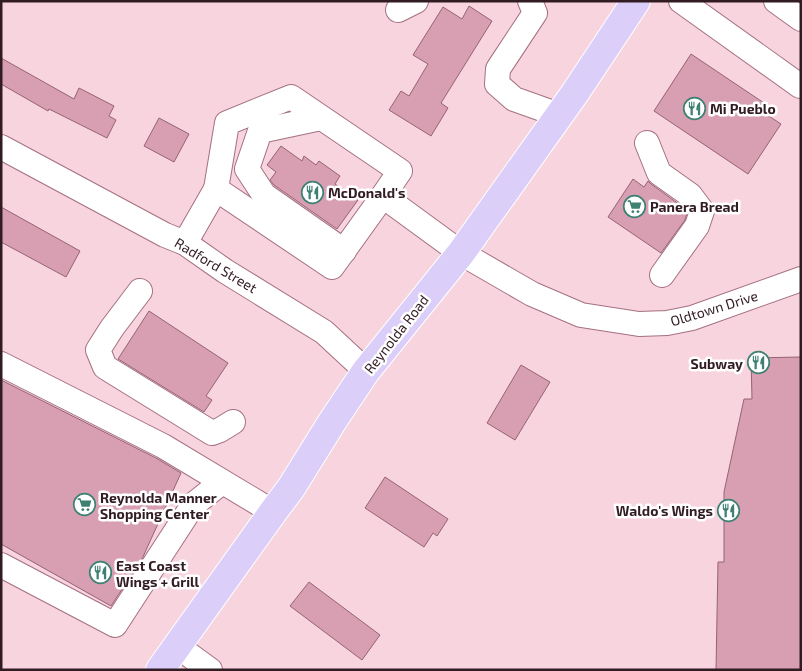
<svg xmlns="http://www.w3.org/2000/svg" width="802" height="671" font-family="'Exo 2',sans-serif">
<rect width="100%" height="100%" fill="#f8d4df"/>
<g fill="#d79fb1" stroke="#966374">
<polygon points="469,6 492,21 441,103 448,108 431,136 389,110 401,91 409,96 428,64 413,55 443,7 462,19"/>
<polygon points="691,54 770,107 766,114 781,124 748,174 654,111"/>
<polygon points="1,58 74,99 79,88 114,106 109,116 116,120 107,138 49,109 48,111 1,84"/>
<polygon points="159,118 189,134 174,162 144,146"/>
<polygon points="281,146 302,161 304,156 316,165 319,161 340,176 335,184 358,200 337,229 274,185 270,180 276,172 267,165"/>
<polygon points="633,179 644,187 648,181 651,184 680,205 687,213 685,220 661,253 608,217"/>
<polygon points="1,207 80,251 66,277 1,242"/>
<polygon points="149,311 228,363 206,396 212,400 204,412 118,359"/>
<polygon points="801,357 801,670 716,670 718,562 724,562 724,492 744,399 752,399 751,358"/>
<polygon points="521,365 550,382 515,440 487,423"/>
<polygon points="1,380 156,458 181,473 142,559 111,606 1,544"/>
<polygon points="385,477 448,519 437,536 433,533 424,547 365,508"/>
<polygon points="309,582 380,635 362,660 290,606"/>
</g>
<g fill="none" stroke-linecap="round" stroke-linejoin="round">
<defs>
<g id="minor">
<polyline points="530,1 535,13 498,69 497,84 514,99 559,115"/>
<polyline points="681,1 800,86 801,86"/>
<polyline points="776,1 801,19"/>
<polyline points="398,10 416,1"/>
<polygon points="291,97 400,171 383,196 332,267 216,189 227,123"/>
<polyline points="321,118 260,131 247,169 264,195 344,251"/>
<polyline points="647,143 659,173 690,195 702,211 697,226 662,275"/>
<polyline points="1,147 165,235 185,243 225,271 324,332 366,371"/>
<polyline points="383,196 461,253 532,294 581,315 639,324 667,323 692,318 801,279"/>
<polyline points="185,243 216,189"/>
<polyline points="140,291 112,328 98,350 105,367 212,433 220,430 233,422"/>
<polyline points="1,364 163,446 273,512"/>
<polyline points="1,565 115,625 193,505 222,482"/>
<polyline points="177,646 210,670"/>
</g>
<polyline id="major" points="160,670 273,512 291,488 332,422 366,371 461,253 575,93 636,1"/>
</defs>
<use href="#minor" stroke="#a47082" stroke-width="26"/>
<use href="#major" stroke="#fff" stroke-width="30"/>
<use href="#minor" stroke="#fff" stroke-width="24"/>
<use href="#major" stroke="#dbcef9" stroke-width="28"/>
</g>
<defs>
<symbol id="restaurant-ring" viewBox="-11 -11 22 22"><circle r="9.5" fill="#fff" stroke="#3e8072" stroke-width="1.5"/><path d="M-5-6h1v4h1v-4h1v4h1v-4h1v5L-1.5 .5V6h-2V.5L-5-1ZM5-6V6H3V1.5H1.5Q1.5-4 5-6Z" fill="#3e8072"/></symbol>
<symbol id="supermarket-ring" viewBox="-11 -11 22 22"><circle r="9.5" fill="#fff" stroke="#3e8072" stroke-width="1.5"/><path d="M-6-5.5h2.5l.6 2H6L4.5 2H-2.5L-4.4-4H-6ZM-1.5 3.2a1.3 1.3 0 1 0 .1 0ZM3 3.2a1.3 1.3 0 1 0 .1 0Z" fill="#3e8072"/></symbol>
</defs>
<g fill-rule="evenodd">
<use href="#restaurant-ring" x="682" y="96" width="25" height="25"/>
<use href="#restaurant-ring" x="300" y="180" width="25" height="25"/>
<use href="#supermarket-ring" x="622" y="194" width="25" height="25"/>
<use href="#restaurant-ring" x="746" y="350" width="25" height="25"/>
<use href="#supermarket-ring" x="72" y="492" width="25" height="25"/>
<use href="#restaurant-ring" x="716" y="498" width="25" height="25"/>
<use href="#restaurant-ring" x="88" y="560" width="25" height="25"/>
</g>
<g text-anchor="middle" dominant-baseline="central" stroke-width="5" stroke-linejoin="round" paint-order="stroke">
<g font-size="14" font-weight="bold" fill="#321c24" stroke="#fff" text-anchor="start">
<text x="710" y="108">Mi Pueblo</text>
<text x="328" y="192">McDonald's</text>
<text x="650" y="206">Panera Bread</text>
<text x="743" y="363" text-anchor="end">Subway</text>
<text x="100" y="497">Reynolda Manner<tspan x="100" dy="16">Shopping Center</tspan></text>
<text x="713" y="510" text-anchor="end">Waldo's Wings</text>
<text x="116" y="565">East Coast<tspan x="116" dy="16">Wings + Grill</tspan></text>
</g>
<g font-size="14" fill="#321c24" stroke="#fff">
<text transform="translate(216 265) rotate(31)">Radford Street</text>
<text transform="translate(714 308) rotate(-17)">Oldtown Drive</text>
<text transform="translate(396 334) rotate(-52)">Reynolda Road</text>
</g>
</g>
<rect width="802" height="671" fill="none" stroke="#321c24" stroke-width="5"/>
</svg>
